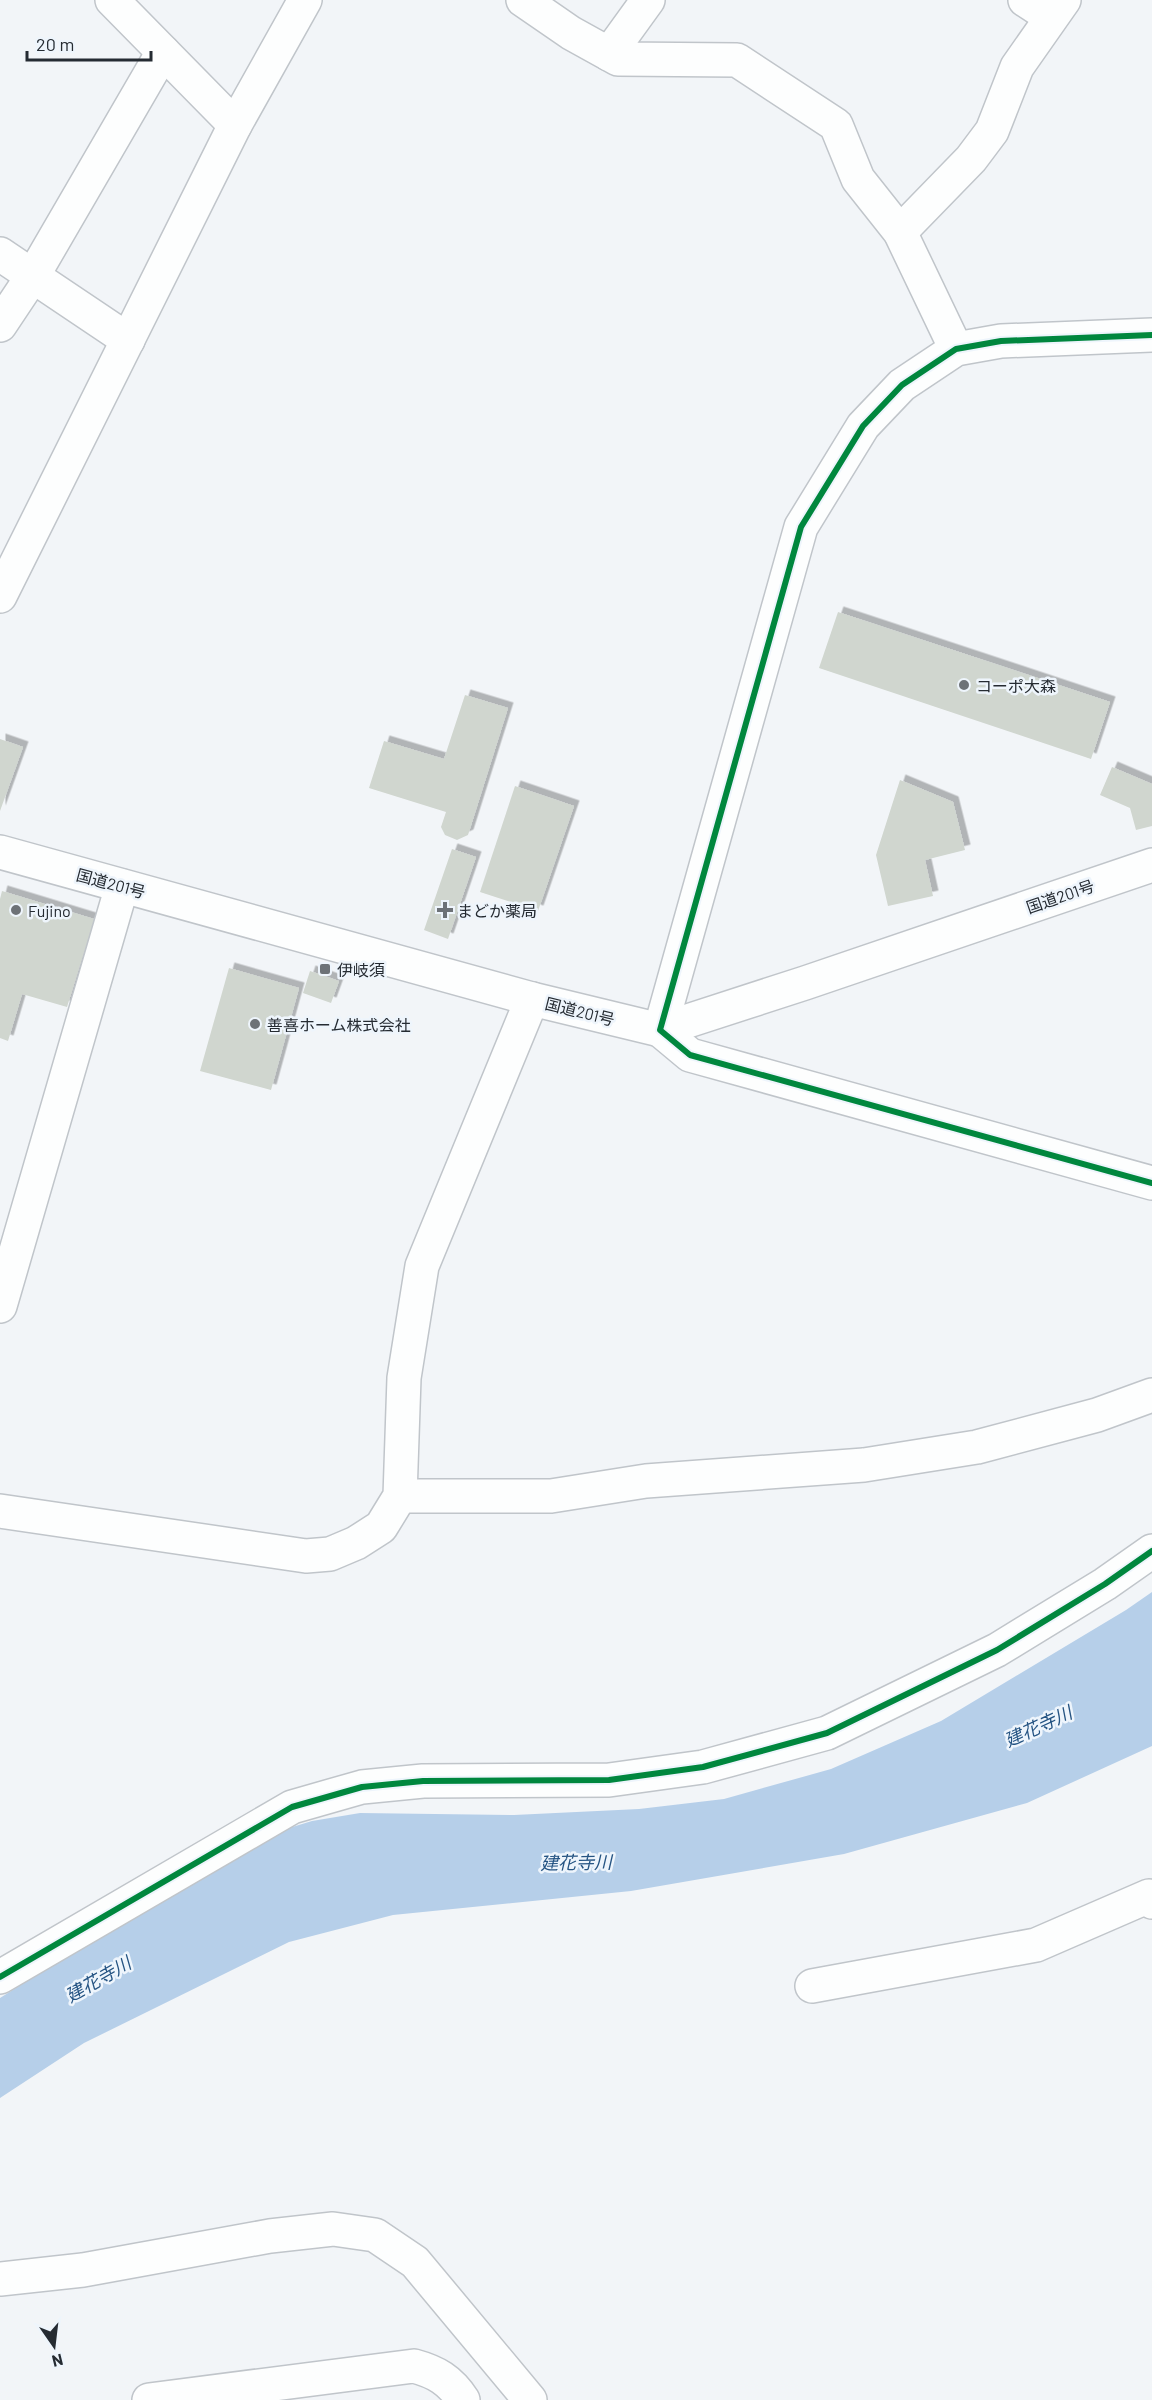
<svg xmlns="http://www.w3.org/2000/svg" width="1152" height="2400" font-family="Barlow,'Noto Sans JP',sans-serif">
<defs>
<filter id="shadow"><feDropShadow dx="5.5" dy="-5.5" stdDeviation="0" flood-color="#0004"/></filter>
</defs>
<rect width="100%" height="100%" fill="#f2f5f8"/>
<polygon fill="#b6cfe9" points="1152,1592 1152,1746 1027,1803 844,1854 631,1891 393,1915 289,1942 84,2043 0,2098 0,1998 207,1868 266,1835 312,1821 360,1813 514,1815 639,1809 724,1799 831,1769 941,1721 1126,1610"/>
<g fill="#d0d6cf" filter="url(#shadow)">
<polygon points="838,612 1110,702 1091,759 819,668"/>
<polygon points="465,695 508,708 468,835 457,840 445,835 441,827 446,812 369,788 384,741 444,759"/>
<polygon points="0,739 23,747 0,811"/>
<polygon points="1112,767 1152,784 1152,826 1136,830 1130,808 1100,795"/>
<polygon points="900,780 953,802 965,850 925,860 933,896 888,906 876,855"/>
<polygon points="515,786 574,806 538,911 480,892"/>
<polygon points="452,849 476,857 448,939 424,930"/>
<polygon points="2,891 94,919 67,1007 22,994 8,1041 0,1038 0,899"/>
<polygon points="229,968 299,988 271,1090 200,1071"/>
<polygon points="310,971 339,981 331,1003 303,993"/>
</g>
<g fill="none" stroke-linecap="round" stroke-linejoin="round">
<defs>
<g id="street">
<polyline points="112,0 235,125"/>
<polyline points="523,0 571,33 618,59 737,60 836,125 858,179 900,232 956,349"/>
<polyline points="1025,0 1051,17"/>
<polyline points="609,54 648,0"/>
<polyline points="900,232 971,159 992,131 1017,67 1064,0"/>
<polyline points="0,254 128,340"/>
<polyline points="0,325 34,274 163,52"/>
<polyline points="1152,335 1001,341 956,349 902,385 863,426 801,527 660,1030 690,1055 1152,1183"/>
<polyline points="0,596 235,125 305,0"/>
<polyline points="0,1306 122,886"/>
<polyline points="400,1496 551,1496 646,1481 864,1465 977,1447 1097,1415 1152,1395"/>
<polyline points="0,1511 306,1556 330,1554 356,1543 381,1527 400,1496 404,1378 422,1266 532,999"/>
<polyline points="0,1977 292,1807 362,1787 423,1781 609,1780 703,1767 827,1733 997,1650 1105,1584 1152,1551"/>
<polyline points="812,1986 1036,1945 1149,1896 1152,1902"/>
<polyline points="0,2279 83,2270 270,2236 333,2229 375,2235 415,2262 530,2400"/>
<path d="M 149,2400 L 414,2366 C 436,2372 450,2380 463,2400"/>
</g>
<polyline id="highway" points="0,852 532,999 660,1030 805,983 1152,865"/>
</defs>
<use href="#street" stroke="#c0c5ca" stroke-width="36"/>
<use href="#highway" stroke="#c0c5ca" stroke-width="36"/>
<use href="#street" stroke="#fdfefe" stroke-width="33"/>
<use href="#highway" stroke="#fdfefe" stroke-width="33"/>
<defs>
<g id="cycleway">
<polyline points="1152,335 1001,341 956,349 902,385 863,426 801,527 660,1030 690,1055 1152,1183"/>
<polyline points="0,1977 292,1807 362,1787 423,1781 609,1780 703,1767 827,1733 997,1650 1105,1584 1152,1551"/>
</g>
</defs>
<use href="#cycleway" stroke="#eef5fc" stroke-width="10"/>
<use href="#cycleway" stroke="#00873e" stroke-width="6"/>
</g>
<g fill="#6d7277" stroke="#eef5fc" stroke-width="2">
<circle cx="964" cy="685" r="6"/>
<circle cx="16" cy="910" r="6"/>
<path d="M442 901h6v6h6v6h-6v6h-6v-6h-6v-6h6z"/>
<rect x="319" y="963" width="12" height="12" rx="3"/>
<circle cx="255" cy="1024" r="6"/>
</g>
<g text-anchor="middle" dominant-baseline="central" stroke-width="5" stroke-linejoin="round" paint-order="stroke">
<g font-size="16" fill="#252b32" stroke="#eef5fc" text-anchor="start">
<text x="976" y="685">コーポ大森</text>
<text x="28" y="910">Fujino</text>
<text x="457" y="910">まどか薬局</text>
<text x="337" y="969">伊岐須</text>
<text x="267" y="1024">善喜ホーム株式会社</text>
</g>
<g font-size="16" fill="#252b32" stroke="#eef5fc">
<text transform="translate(111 883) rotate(15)">国道201号</text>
<text transform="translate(1060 896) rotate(-19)">国道201号</text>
<text transform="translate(580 1011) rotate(14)">国道201号</text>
</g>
<g font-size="18" font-style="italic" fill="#255483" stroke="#eef5fc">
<text transform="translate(1038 1726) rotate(-25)">建花寺川</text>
<text transform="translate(576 1862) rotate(-1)">建花寺川</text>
<text transform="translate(98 1979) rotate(-30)">建花寺川</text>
</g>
</g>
<g transform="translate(54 2346) rotate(166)" stroke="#eef5fc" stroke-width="4.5" paint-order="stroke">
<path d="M0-4.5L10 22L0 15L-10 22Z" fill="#252b32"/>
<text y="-9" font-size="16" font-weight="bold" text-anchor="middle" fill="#252b32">N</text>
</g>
<path d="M27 51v9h124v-9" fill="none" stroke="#252b32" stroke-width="3"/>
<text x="36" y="51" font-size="18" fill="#252b32" stroke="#eef5fc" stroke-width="4.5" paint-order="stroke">20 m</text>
</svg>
